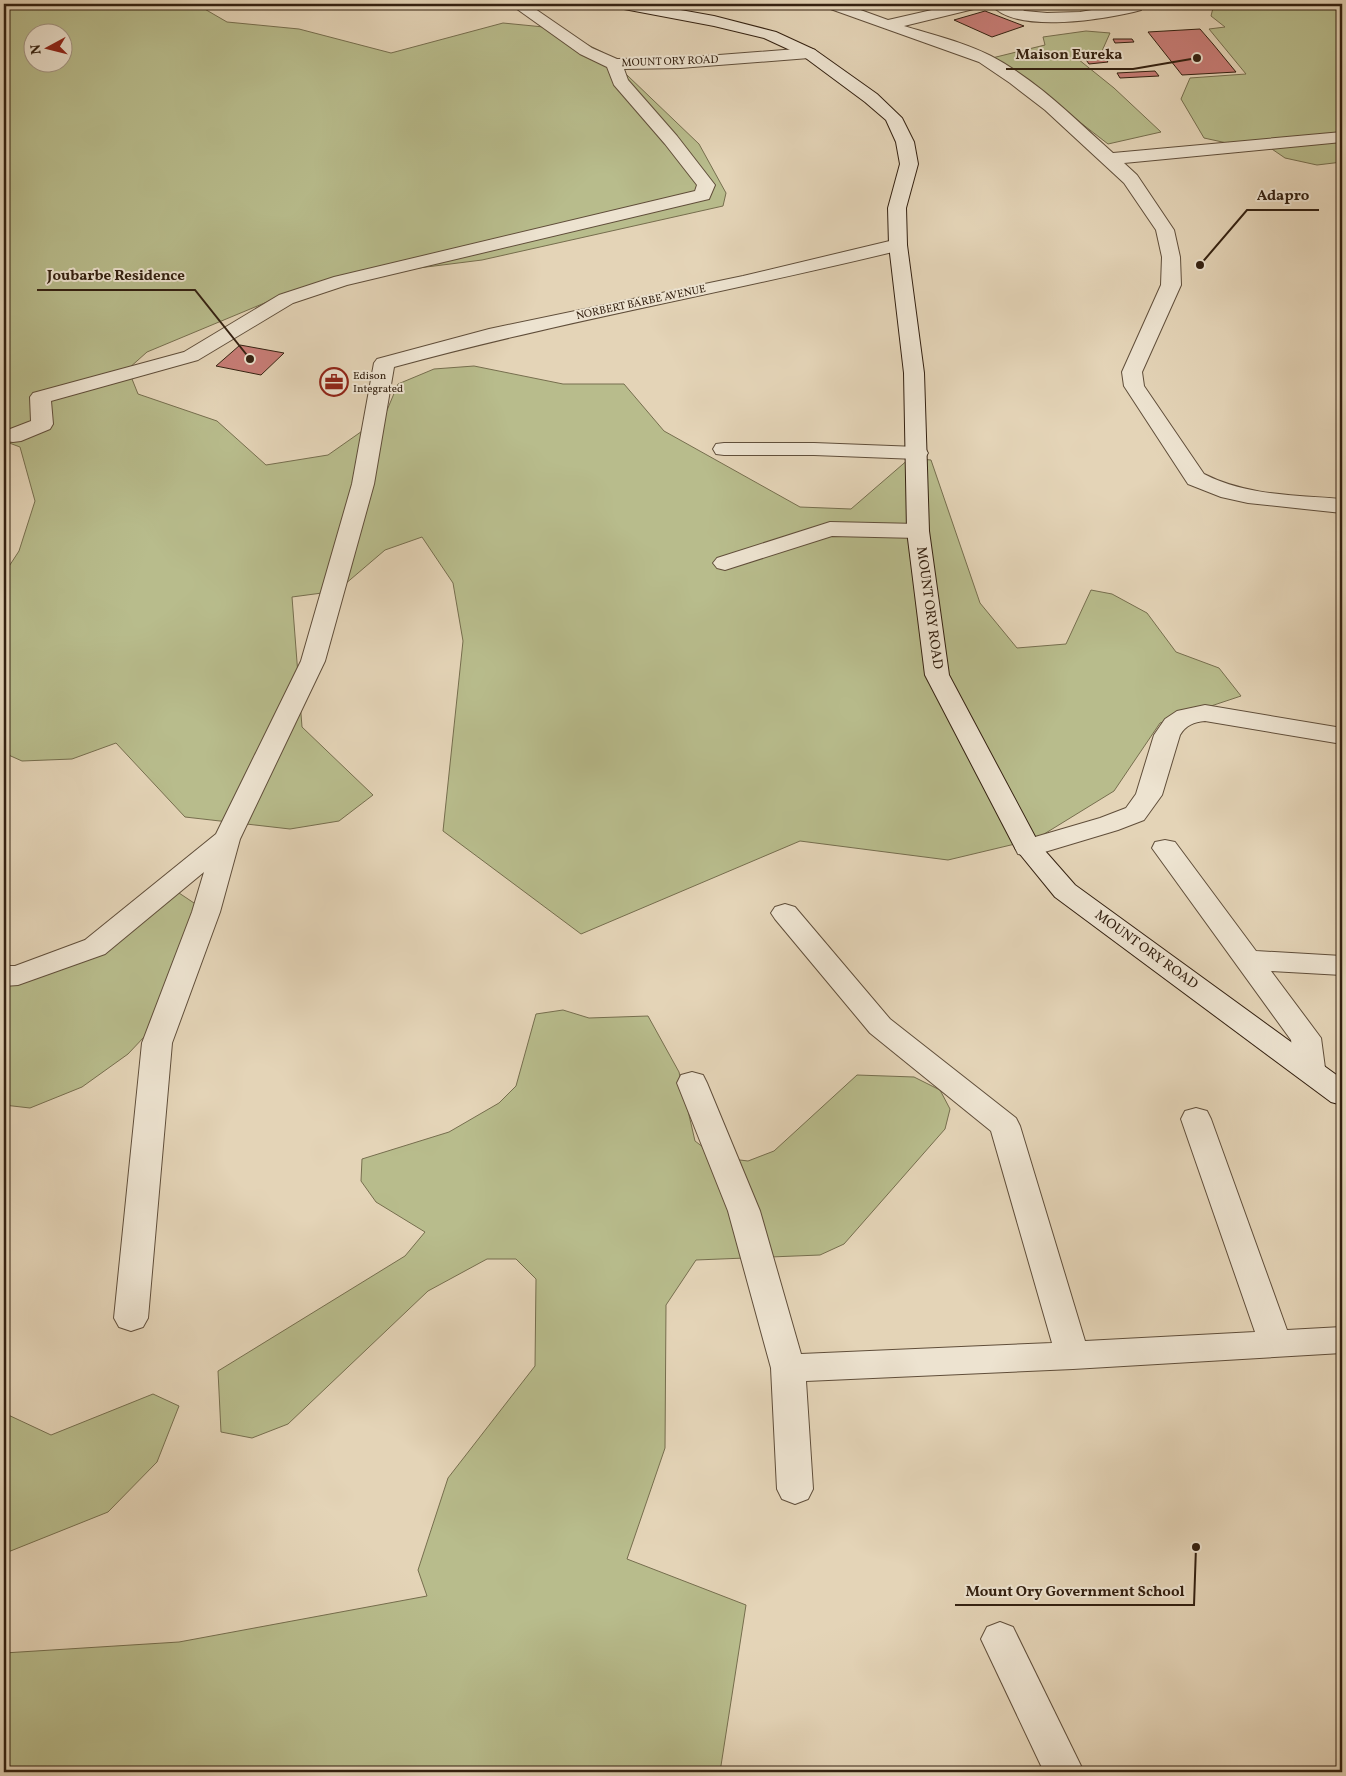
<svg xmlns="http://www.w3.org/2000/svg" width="1346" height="1776" font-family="Vollkorn,serif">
<rect width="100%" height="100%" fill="#e4d4b7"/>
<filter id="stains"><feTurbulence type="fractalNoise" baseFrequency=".004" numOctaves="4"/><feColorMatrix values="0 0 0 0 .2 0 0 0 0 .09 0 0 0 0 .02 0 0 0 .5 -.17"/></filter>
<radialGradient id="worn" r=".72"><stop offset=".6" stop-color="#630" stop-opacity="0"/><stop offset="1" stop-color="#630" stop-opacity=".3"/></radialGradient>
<g fill="#b8bc8c" stroke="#766e4e" fill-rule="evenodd">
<path d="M 4,4 L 196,4 L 227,22 L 299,29 L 391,53 L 503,23 L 554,28 L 604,53 L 699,144 L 726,193 L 723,206 L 482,260 L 339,278 L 291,292 L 147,352 L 128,369 L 138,394 L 217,421 L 266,465 L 328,455 L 385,415 L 398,384 L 434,369 L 474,366 L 563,384 L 624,384 L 664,431 L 800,507 L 851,509 L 910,458 L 931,460 L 980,603 L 1017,648 L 1066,644 L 1091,590 L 1112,594 L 1147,613 L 1176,652 L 1219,668 L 1241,696 L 1160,723 L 1114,791 L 1036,839 L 948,860 L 800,841 L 581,934 L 443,831 L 463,641 L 453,583 L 422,537 L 385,550 L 337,591 L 292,597 L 302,727 L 373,795 L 339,821 L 290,829 L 185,817 L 116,743 L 72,759 L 22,761 L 4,753 L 4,574 L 19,551 L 35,501 L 20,447 L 4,441 ZM 32,32 L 62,32 L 62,62 L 32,62 Z"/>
<polygon points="1214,4 1342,4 1342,162 1317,165 1285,158 1266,145 1236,145 1204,138 1181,99 1190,78 1246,74 1209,29 1225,27 1211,16"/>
<polygon points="1086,31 1110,33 1102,51 1073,55 1114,88 1161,132 1108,144 1050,99 992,58 1045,45 1043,37"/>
<polygon points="179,893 197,905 145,1036 128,1054 82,1087 30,1108 4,1105 4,985 13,984"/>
<polygon points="563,1010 589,1018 648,1016 679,1072 695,1141 716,1157 748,1161 774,1151 857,1075 914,1077 940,1090 950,1109 945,1129 844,1244 820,1255 696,1260 666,1305 665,1448 627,1559 746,1605 720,1772 4,1772 4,1653 179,1642 427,1596 418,1570 448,1478 535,1366 536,1279 516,1259 487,1259 428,1291 288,1424 252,1438 221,1432 218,1371 405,1256 425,1232 376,1202 361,1181 362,1159 449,1132 499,1103 516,1086 536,1014"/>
<polygon points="153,1394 179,1406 157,1462 108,1512 8,1552 4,1551 4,1413 51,1435"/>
</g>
<g fill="#c87d77" stroke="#342111">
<polygon points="985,11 1024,26 992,37 954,20"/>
<polygon points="1200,29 1213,44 1236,72 1182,75 1148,32"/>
<polygon points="1113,39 1132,39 1134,42 1115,43"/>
<polygon points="1101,53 1108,62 1089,64 1082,54"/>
<polygon points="1155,71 1159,76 1120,78 1117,73"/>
<polygon points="240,345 284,353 261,375 216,366"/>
</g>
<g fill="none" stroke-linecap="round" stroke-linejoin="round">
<defs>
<g id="minor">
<polygon points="510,4 528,4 592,48 617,59 680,58 809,48 815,50 817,53 815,56 809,58 680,68 624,69 628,80 677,136 715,185 709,199 347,285 293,303 198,360 51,401 53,424 50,429 21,441 13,442 5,441 4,434 5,431 31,421 30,397 33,393 184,352 279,295 334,277 695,191 697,185 665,144 614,85 607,67 580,54"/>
<path d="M 822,4 L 844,4 L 888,20 L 958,4 L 985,4 L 982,7 L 904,26 C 933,35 964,42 991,56 C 1037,80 1075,119 1113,153 L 1342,132 L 1342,142 L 1124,163 L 1137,175 L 1174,230 L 1180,257 L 1181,285 L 1142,372 L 1144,386 L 1204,474 C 1247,496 1295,495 1342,499 L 1342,513 L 1248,503 L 1221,497 L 1188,484 L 1124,386 L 1122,372 L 1161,285 L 1162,257 L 1156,230 L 1124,183 L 1045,110 L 1010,83 L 979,62 L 825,7 Z"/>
<path d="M 991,4 L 1010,4 L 1025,11 L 1047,13 L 1080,12 L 1127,4 L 1143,4 L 1141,10 C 1109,19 1013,35 991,4 Z"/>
<path d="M 898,239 L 905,241 L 907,245 L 905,249 C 735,291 562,321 394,367 L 374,484 L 325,661 L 240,839 L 220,912 L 172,1043 L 148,1318 L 143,1327 L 131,1331 L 119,1327 L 114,1318 L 142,1043 L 192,912 L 204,872 L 105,954 L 18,985 L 4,986 L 4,966 L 15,966 L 85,940 L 216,834 L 301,661 L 352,484 L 374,363 L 377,359 L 489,329 L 743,276 Z"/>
<polygon points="724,443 814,443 917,447 925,448 928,453 925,458 917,459 814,455 724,455 716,454 713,449 716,444"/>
<polygon points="830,522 918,524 926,526 929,531 926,536 918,538 832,536 725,570 717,568 713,563 717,558"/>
<path d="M 1205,705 L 1342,728 L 1342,744 L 1205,721 C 1194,722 1186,725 1180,735 L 1162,795 L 1144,820 L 1118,830 L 1038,854 L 1028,856 L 1018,854 L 1015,848 L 1018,842 L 1100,818 L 1126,808 L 1136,794 L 1154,735 L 1165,719 L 1177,711 Z"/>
<polygon points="1165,840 1175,842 1256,951 1342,956 1342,975 1271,971 1321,1038 1325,1068 1321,1075 1310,1078 1299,1075 1295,1068 1291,1040 1152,848 1155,842"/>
<polygon points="785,904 795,907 890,1019 1016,1118 1020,1126 1085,1341 1255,1332 1181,1119 1185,1111 1196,1108 1207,1111 1211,1119 1287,1330 1342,1327 1342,1353 1073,1369 806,1381 813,1489 808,1499 795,1504 782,1499 777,1489 771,1368 728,1211 677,1083 681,1075 692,1072 703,1075 707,1083 760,1211 801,1354 1052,1343 991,1131 870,1033 775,919 771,913 775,907"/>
<polygon points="1000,1622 1013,1627 1084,1772 1044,1772 981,1639 987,1627"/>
</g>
<polygon id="secondary" points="616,4 647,4 714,16 776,32 815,50 877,94 902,118 914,142 918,164 906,208 907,245 924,373 929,531 949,675 1039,844 1075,885 1342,1079 1342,1105 1331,1102 1055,897 1015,848 925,675 907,531 904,373 889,245 888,208 900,164 896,142 886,120 865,102 803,56 764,38 714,26 624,9 619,7"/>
</defs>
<use href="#minor" stroke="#604e3a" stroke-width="2"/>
<use href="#secondary" stroke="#342111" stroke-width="2"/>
<use href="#minor" fill="#ede3d0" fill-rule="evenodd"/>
<use href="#secondary" fill="#ede3d0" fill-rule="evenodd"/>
</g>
<defs>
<symbol id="office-ring" viewBox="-11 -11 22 22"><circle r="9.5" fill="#ede3d0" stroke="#8f2418" stroke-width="1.5"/><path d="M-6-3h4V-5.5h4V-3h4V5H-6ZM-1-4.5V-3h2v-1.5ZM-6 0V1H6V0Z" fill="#8f2418"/></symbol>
</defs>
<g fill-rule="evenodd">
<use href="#office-ring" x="318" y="366" width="32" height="32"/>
</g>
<g text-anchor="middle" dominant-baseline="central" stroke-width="4" stroke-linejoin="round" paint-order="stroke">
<g font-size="11" fill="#342111" stroke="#ede3d0">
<text transform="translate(670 62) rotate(-2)">MOUNT ORY ROAD</text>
<text transform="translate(641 303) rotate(-12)">NORBERT BARBE AVENUE</text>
</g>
<g font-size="11" fill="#342111" stroke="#ede3d0" text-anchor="start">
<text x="353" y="376">Edison<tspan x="353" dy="13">Integrated</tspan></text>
</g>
<g font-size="14" fill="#342111" stroke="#ede3d0">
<text transform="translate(929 608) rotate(82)">MOUNT ORY ROAD</text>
<text transform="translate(1146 950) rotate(36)">MOUNT ORY ROAD</text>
</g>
</g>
<path fill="none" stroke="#342111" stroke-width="2" d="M1197 58L1133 69H1006M1200 265L1247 210H1319M250 359L195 290H37M1196 1547L1194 1605H955"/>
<g fill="#342111" stroke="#ede3d0" stroke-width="2">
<circle cx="1197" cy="58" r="5"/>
<circle cx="1200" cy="265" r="5"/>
<circle cx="250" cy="359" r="5"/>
<circle cx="1196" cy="1547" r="5"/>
</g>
<g font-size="15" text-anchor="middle" font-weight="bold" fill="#342111" stroke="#ede3d0" stroke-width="4" stroke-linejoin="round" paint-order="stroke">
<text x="1069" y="59">Maison Eureka</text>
<text x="1283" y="200">Adapro</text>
<text x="116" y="280">Joubarbe Residence</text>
<text x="1075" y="1596">Mount Ory Government School</text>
</g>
<rect width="1346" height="1776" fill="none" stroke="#e4d4b7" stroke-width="20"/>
<rect x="5" y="5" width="1336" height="1766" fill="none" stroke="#342111" stroke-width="2.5"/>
<rect x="10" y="10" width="1326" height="1756" fill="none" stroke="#342111"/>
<g transform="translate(48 48) rotate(263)"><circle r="24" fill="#ede3d0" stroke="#a39584"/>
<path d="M0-4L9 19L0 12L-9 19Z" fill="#8f2418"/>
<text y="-8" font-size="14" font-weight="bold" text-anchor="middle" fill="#342111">N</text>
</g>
<rect width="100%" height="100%" filter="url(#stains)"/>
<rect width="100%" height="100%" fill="url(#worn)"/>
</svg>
